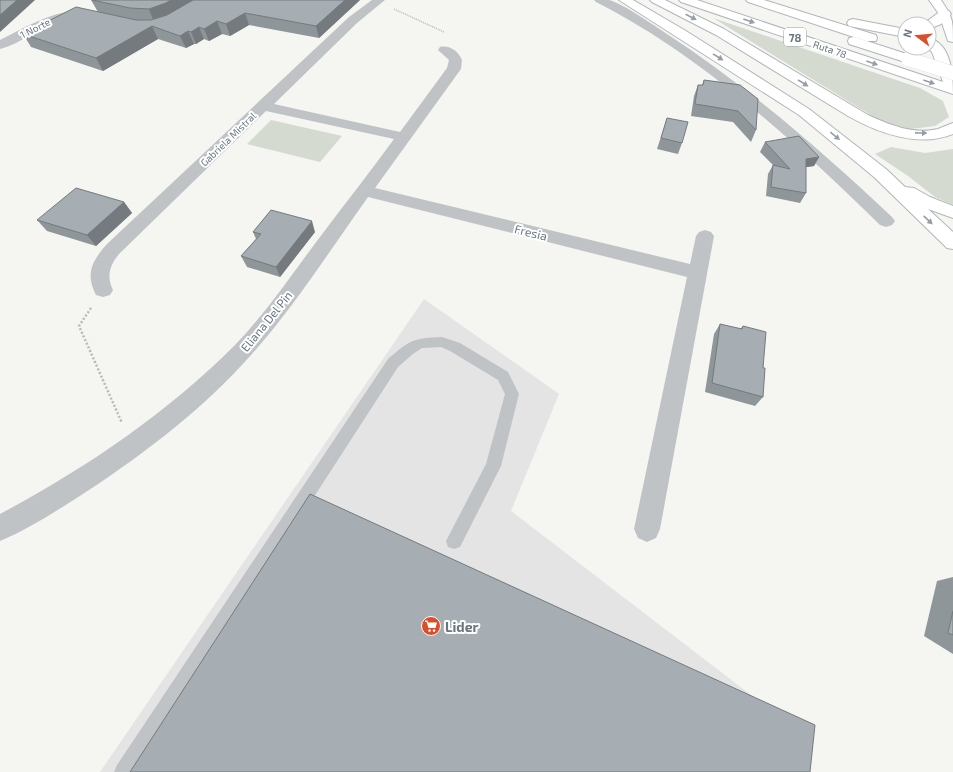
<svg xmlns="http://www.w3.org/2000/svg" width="953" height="772" font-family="'Exo 2',sans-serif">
<rect width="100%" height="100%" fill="#f5f5f2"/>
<polygon fill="#e3e4e3" points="424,299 559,394 511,511 811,741 808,772 100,772"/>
<g fill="#d5dad1">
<polygon points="713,18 920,88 943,101 949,117 935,126 911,129 882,122"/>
<polygon points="271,120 342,136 320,162 247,144"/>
<polygon points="891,147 925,153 953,149 953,205 935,197 908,176 875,154"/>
</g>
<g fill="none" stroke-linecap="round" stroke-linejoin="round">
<defs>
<path id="primary" d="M 929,0 L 941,0 C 953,18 953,20 953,42 L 948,41 L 939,14 Z"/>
<g id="motorway">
<polygon points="619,0 633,0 686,31 809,109 886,169 905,187 914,188 930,197 953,206 953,218 928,209 953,232 953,249 947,248 874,177 799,115"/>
<path d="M 650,0 L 665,0 L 724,29 L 868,115 C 889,125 915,135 938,129 C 943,127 948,125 953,123 L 953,134 C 919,148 878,133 848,116 L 716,35 L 652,2 Z"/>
<path d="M 679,0 L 697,0 L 943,82 L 932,52 L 928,48 L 929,38 C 952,44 953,76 953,94 L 681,2 Z"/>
<polygon points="746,0 764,0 876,35 877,38 876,41 866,41 748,2"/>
<polygon points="945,10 949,11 951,14 941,24 929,29 929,24 923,24 941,11"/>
<polygon points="853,19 905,29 905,37 849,26 847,23 849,20"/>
<polygon points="854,37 913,56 915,59 913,62 908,63 849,44 848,41 849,38"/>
</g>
</defs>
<use href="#primary" stroke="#b0b5b9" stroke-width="2"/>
<use href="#motorway" stroke="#b2b6b9" stroke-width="2"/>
<polyline stroke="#b7babc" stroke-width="1.5" stroke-dasharray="1 1" stroke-linecap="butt" points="394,9 444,32"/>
<polyline stroke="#b7babc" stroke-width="2.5" stroke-dasharray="2 2" stroke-linecap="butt" points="91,308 79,326 122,423"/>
<path fill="#bfc3c6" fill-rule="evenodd" d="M 442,337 L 460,343 L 508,372 L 519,394 L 501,466 L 460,547 L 454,549 L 448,547 L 446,541 L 486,464 L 505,394 L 498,380 L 450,351 L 441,347 L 422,348 L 413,354 L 398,367 L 136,772 L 114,772 L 117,765 L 388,359 C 410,340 413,338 442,337 Z"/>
<g fill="#bfc3c6" fill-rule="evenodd">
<path d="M 372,0 L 385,0 L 357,23 L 274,104 L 400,132 L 447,68 L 449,60 L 438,50 L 440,47 C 450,45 458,51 462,60 L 461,69 L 375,188 L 690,264 L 696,236 L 699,232 L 705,230 L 711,232 L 714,236 L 660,529 L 656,538 L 647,542 L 638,538 L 634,529 L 687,277 L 368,197 C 330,250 295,306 251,355 C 204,408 148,451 89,490 C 61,508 31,528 0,541 L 0,514 C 86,468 166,414 235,345 C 268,311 294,271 323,233 C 346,202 371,171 394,139 L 266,111 L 119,254 C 110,265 106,276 113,290 L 110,295 L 103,297 L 96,295 C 85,274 92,261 107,244 L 349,17 Z"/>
<path d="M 594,0 C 599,0 605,0 609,0 C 622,3 652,24 664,32 C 747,86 821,150 892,217 L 895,221 L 892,225 L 886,227 L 880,225 C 796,143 701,55 596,2 Z"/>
<path d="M 76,10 L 90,11 L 92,14 L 90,17 C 79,19 70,16 56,21 C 37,29 20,44 0,49 L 0,40 C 25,27 48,14 76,10 Z"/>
</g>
<use href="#primary" fill="#fff" fill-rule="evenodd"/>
<use href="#motorway" fill="#fff" fill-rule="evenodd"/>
<defs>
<polyline id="motorway-bridge" points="908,59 953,73"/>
</defs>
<use href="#motorway-bridge" stroke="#b2b6b9" stroke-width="14" stroke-linecap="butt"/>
<use href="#motorway-bridge" stroke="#fff" stroke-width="14"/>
</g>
<g fill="#8f969a">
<polygon points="91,0 360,0 319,38 249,25 230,36 222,34 209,41 204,39 196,44 194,44 186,48 158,39 103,71 31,47 23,34 98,12"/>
<polygon points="704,80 740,85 756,130 751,142 733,122 691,116 694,96 698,85 702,85"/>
<polygon points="667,118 682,143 678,154 657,149"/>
<polygon points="765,142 819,157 814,166 806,167 806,193 800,203 766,196 768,174 773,165 760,152"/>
<polygon points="124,202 132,213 96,246 47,231 37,220"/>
<polygon points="253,232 315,232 280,277 247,267 241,256 256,239"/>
<polygon points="720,324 740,329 743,326 763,368 763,397 755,406 705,392 714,334"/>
<polygon points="953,577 953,654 924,636 937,581"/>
</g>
<g fill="#747a7d">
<polygon points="17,0 35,0 0,32 0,15"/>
<polygon points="171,0 194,0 172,15 154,22 149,9"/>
<polygon points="345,0 360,0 319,38 316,26"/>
<polygon points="245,13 249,25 230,36 226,24"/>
<polygon points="217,21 222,34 209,41 204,29"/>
<polygon points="152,26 158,39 103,71 96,58"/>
<polygon points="199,27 204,39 196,44 191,32"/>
<polygon points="188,31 194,44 186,48 180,36"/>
<polygon points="819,157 814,166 800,168 806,159"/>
<polygon points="124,202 132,213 96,246 87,235"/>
<polygon points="312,221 315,232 280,277 276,267"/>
</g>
<g fill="#a6aeb3" stroke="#747a7d">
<polygon points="0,0 17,0 0,15"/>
<polygon points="92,0 171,0 166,3 149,9 130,8"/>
<polygon points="193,0 345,0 316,26 245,13 226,24 217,21 204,29 199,27 191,32 188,31 180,36 152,26 96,58 23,34 76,7 136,20 151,20 167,15"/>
<polygon points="704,80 740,85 758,99 756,130 738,111 695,104 698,85 703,85"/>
<polygon points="667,118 688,122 682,143 661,138"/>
<polygon points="799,136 819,157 806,159 806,193 771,187 773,165 790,169 765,142"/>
<polygon points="76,188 124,202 87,235 37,220"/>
<polygon points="271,210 312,221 276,267 241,256 261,234 253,232"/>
<polygon points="720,324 742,329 743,326 766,332 763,368 765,368 763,397 712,383"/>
<polygon points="310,494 815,725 810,772 130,772"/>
<polygon points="953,611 953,635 948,633"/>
</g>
<defs><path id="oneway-solid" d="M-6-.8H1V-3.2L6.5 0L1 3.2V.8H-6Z"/></defs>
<g fill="#949fa8">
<use href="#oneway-solid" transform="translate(691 17) rotate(27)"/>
<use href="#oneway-solid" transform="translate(749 21) rotate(19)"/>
<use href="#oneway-solid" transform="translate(718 57) rotate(32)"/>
<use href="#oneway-solid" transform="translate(872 63) rotate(19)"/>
<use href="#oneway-solid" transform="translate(929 82) rotate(19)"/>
<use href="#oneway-solid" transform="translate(803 83) rotate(32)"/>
<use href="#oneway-solid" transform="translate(921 133) rotate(1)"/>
<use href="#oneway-solid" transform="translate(835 136) rotate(39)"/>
<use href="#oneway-solid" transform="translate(928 220) rotate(43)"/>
</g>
<defs>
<symbol id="supermarket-disc" viewBox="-11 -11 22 22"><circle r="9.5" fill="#db4e2c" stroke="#fff"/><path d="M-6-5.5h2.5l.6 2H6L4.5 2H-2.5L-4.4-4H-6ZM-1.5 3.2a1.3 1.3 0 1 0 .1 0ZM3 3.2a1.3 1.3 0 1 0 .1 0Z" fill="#fff"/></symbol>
</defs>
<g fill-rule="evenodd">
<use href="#supermarket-disc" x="420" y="615" width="22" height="22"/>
</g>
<g text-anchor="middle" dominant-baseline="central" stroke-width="4" stroke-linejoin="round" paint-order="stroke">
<g font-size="10" fill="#667682" stroke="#fff">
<text transform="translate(35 28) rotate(-27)">1 Norte</text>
<text transform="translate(830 49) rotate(19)">Ruta 78</text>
<text transform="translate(228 139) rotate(-44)">Gabriela Mistral</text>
</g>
<rect fill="#fff" stroke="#949fa8" stroke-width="1" x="784" y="28" width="22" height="18" rx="3"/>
<g font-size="11" font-weight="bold" fill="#667682">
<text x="795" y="37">78</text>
</g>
<g font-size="12" fill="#667682" stroke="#fff">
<text transform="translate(531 232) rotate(14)">Fresia</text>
<text transform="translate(266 321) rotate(-51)">Eliana Del Pin</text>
</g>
<g font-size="14" font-weight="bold" fill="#667682" stroke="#fff" text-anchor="start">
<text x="445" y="626">Lider</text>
</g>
</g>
<g transform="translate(917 36) rotate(286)"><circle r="19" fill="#ffffff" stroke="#c2c8cd"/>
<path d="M0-3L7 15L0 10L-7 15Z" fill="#db4e2c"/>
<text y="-6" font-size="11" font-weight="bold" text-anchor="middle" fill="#667682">N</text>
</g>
</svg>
